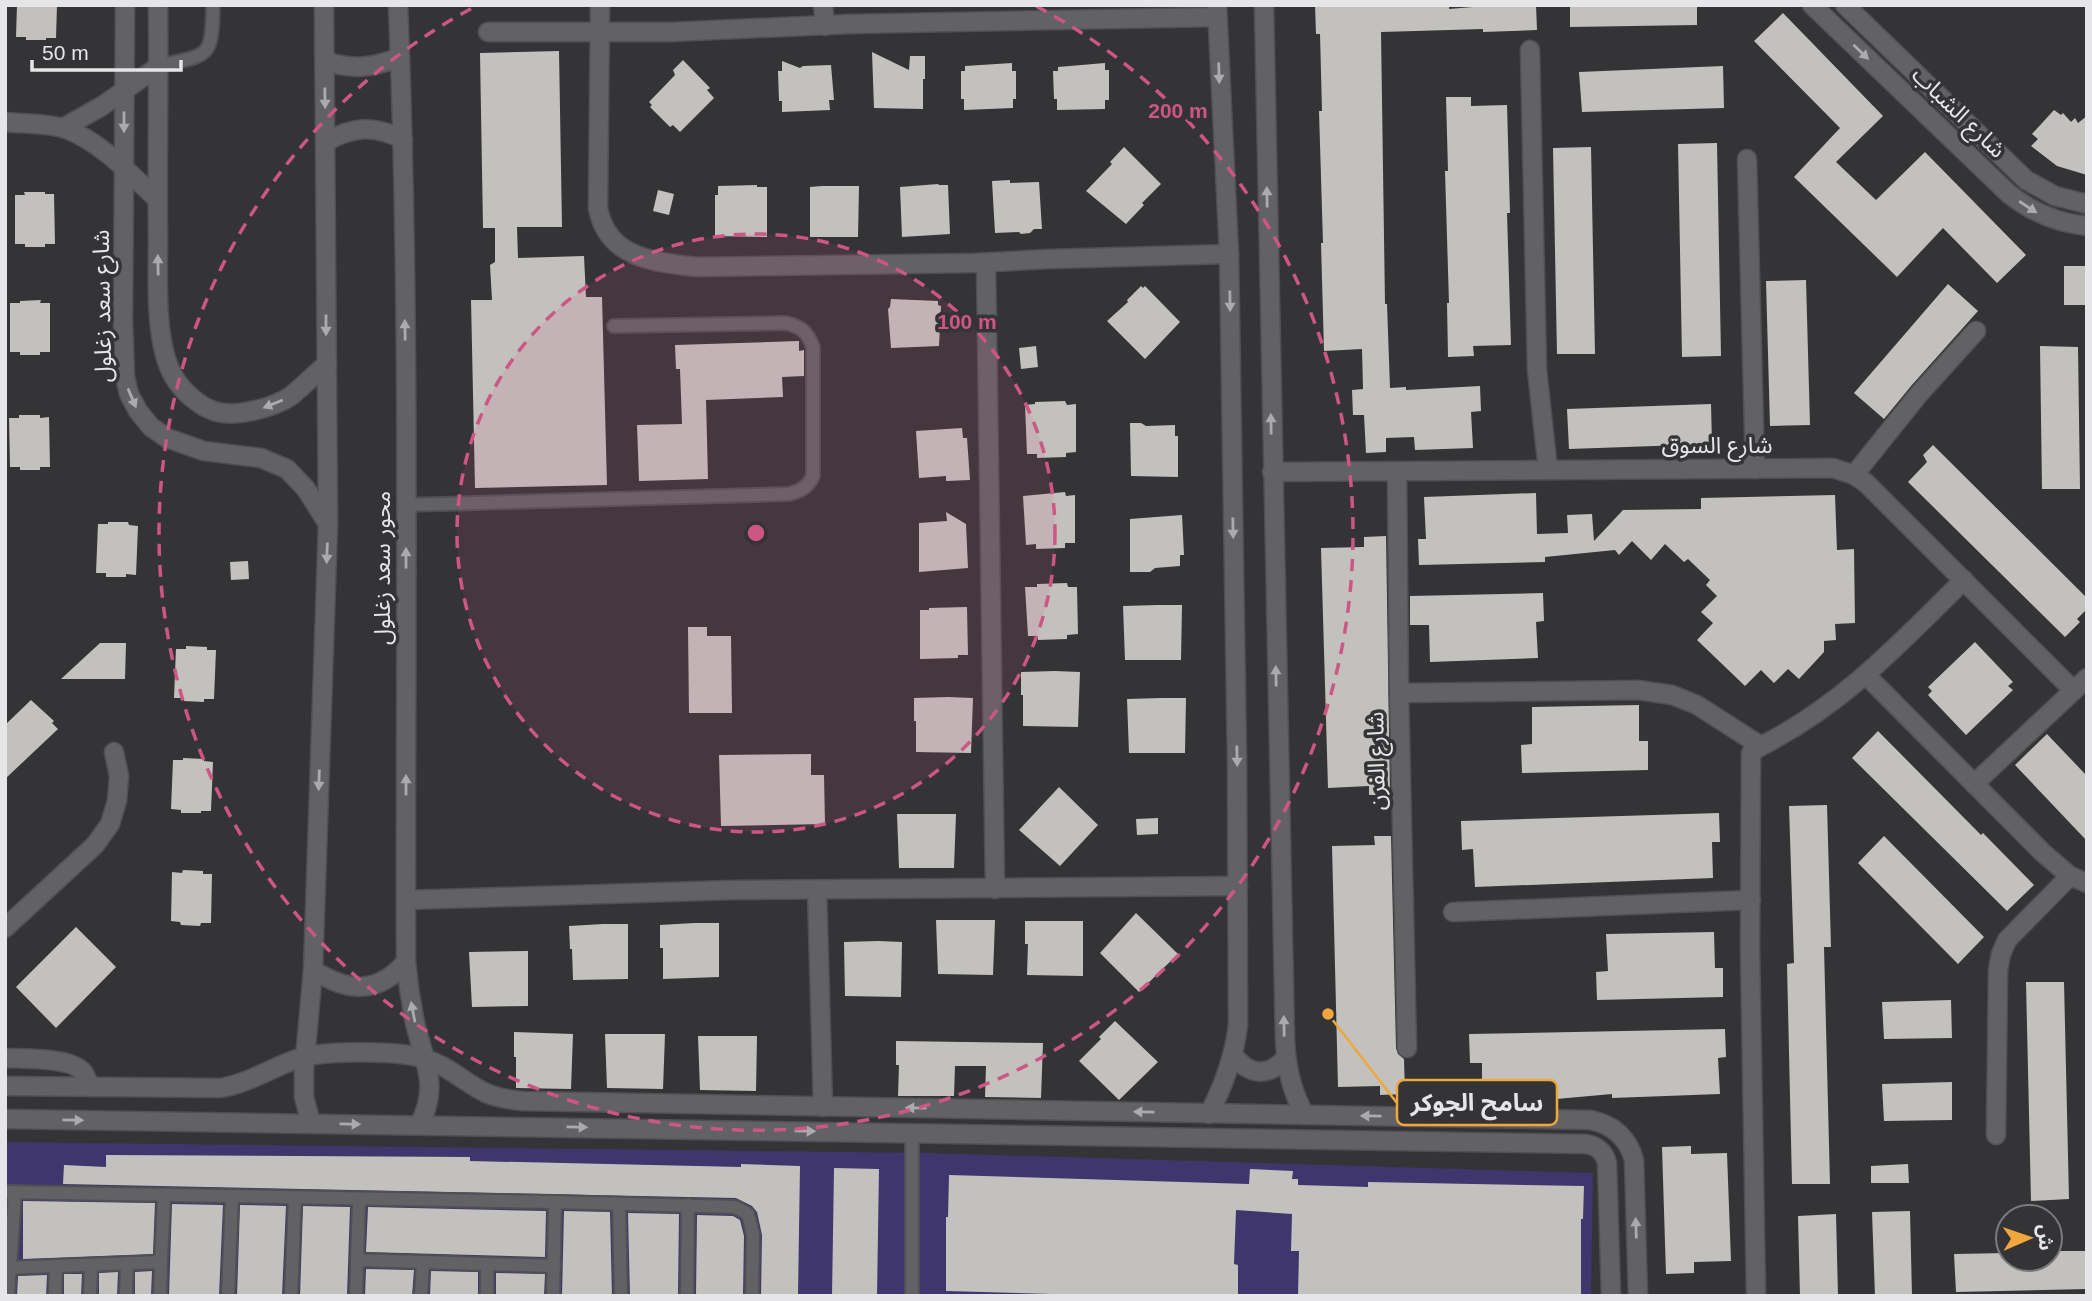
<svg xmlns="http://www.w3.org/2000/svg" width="2092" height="1301" font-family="Arial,'Noto Sans Arabic',sans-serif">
<rect width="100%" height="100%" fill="#343436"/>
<polygon fill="#3e366c" points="5,1142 930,1153 1593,1173 1591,1296 5,1296"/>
<g fill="#c3c1be">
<polygon points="17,5 57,5 56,38 46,38 46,40 26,40 26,37 16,37"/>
<polygon points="1315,5 1380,5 1380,7 1449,5 1449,9 1496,5 1536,5 1537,30 1483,32 1483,29 1381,32 1385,304 1387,304 1390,388 1406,387 1406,390 1480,386 1481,411 1471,412 1473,448 1415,450 1414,437 1386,438 1386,452 1366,453 1364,415 1353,415 1352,390 1363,389 1362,349 1324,351 1321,243 1323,243 1319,111 1322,111 1320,34 1316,34"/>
<polygon points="1570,5 1697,5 1697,25 1570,27"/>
<polygon points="1783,13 1883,116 1836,162 1876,200 1925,152 2026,255 1997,283 1943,228 1897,277 1794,177 1840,128 1754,41"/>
<polygon points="559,51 562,227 517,227 518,258 584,256 586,297 602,297 607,485 475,488 471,300 492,300 490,265 495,262 495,228 483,228 480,53"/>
<polygon points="872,52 909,70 910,56 925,56 925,79 923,79 923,109 874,108"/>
<polygon points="683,60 710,88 707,90 714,98 680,132 673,125 670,127 650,107 652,105 649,102 675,75 673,70"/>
<polygon points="782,61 800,68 803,66 831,65 834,100 829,100 830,110 782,112 782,101 779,101 778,71 782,71"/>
<polygon points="1012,63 1012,71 1016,71 1016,99 1013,99 1013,108 964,110 964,99 961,99 961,71 965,71 965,66"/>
<polygon points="1105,63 1105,70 1109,70 1109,100 1105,100 1105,109 1057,110 1057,99 1054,99 1053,71 1058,71 1058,67"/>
<polygon points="1723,66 1724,108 1582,112 1579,72"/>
<polygon points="1446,97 1471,97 1471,106 1507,105 1510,213 1507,213 1511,345 1473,346 1474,356 1448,357 1447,303 1449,303 1445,171 1448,171"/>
<polygon points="2054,110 2061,115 2063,113 2071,122 2075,118 2078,123 2087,116 2087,175 2057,166 2031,146 2038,139 2032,134"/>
<polygon points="1717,143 1721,356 1682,357 1678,144"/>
<polygon points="1124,147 1161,184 1142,203 1144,205 1126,224 1086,191 1112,164 1110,162"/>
<polygon points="1591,147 1595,354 1557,354 1553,148"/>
<polygon points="1010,180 1010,183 1039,182 1042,229 1034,229 1030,233 1021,234 1019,232 995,233 992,181"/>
<polygon points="938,184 939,185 948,185 950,234 902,237 900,187"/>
<polygon points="757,185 757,187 767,187 767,237 715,236 715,195 718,195 718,186"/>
<polygon points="822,186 859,186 858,237 810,237 810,187"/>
<polygon points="658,190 674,194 669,215 653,211"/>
<polygon points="24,192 45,192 45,194 54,194 55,244 45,244 45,247 25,247 25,244 15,244 15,195 25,195"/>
<rect x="2064" y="266" width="23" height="39"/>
<polygon points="1806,280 1810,425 1770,426 1766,281"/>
<polygon points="1948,284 1978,311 1911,386 1884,419 1854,393"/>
<polygon points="1141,286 1143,288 1145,286 1180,322 1145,359 1107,321 1128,302 1127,300"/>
<polygon points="891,299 938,301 938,305 941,306 939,346 891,348 888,309 890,307"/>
<polygon points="41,300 40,303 50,303 50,352 40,352 40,355 20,355 20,352 10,352 10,303 20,303 20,301"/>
<polygon points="799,341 799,351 804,350 804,376 782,377 783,397 706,400 708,479 639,481 637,425 682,424 680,369 676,369 675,345"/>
<polygon points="1036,346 1038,367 1021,369 1019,348"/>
<polygon points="2040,346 2078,347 2080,489 2042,489"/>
<polygon points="1065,401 1067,405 1076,404 1076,452 1066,453 1066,457 1037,458 1037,454 1027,454 1025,405 1035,404 1035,402"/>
<polygon points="1711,404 1712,444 1569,449 1567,409"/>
<polygon points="19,415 40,415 40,418 49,417 50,467 40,467 40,470 20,470 20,467 10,467 9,418 19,418"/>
<polygon points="1130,423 1141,423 1146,426 1175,425 1175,436 1178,436 1178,477 1131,476"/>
<polygon points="962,428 963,438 967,438 970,480 946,481 946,476 919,478 916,431"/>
<polygon points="1933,445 2087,598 2087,609 2077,619 2080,622 2065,637 1908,482 1927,462 1923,455"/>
<polygon points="1065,492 1066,496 1075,495 1075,543 1065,543 1065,548 1036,549 1036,544 1026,545 1023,496"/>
<polygon points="1536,493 1537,534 1568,533 1567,515 1592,514 1594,541 1623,510 1701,509 1701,498 1835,495 1837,550 1854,549 1855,623 1835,624 1836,640 1824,641 1824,652 1799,679 1788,669 1774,683 1761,670 1745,686 1697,640 1713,623 1701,612 1717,596 1706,585 1710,580 1688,559 1684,562 1665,544 1651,560 1632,541 1619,555 1615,550 1545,557 1545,562 1419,565 1418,539 1426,539 1424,497"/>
<polygon points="946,512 966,524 968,568 919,572 919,523 947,521"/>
<polygon points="1182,515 1184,555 1180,555 1180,566 1155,568 1150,572 1130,572 1130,519"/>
<polygon points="108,522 128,522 129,525 138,526 136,575 126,574 126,577 106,577 106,573 96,573 98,524 108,524"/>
<polygon points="1386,536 1390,795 1369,795 1369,786 1328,788 1321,548 1364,547 1364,537"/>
<polygon points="248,561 249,579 231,580 230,562"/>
<polygon points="1067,583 1068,587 1077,587 1078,634 1067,635 1067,639 1038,640 1038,636 1028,636 1025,587 1037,587 1037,584"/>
<polygon points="1543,593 1544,621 1536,622 1538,658 1430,662 1429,625 1410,625 1410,596"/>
<polygon points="1157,605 1182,605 1181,660 1125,660 1123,606"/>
<polygon points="967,607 968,655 958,655 958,658 920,659 920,610 929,610 929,608"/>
<polygon points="688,627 707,627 707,636 731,636 732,713 689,713"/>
<polygon points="1975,642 2013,682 2008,686 2013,690 1966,735 1928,695 1932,691 1928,687"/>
<polygon points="100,643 126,643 125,679 61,679"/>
<polygon points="186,646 207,647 207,650 216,650 214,699 204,699 204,702 184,701 184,698 174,698 176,649 186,649"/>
<polygon points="1055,671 1080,672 1078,727 1023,726 1023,695 1021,695 1021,672"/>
<polygon points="948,697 973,698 971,753 916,752 916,721 914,721 914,698"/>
<polygon points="1161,698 1186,698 1185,753 1129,753 1127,699"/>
<polygon points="31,700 54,721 52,723 58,729 5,779 5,725"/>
<polygon points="1639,705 1639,741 1648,741 1648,770 1522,773 1521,745 1532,744 1532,707"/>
<polygon points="1878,731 1981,835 1983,833 2034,885 2007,911 1852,758"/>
<polygon points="2047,734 2087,776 2087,841 2015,765"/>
<polygon points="811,754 811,775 824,775 825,824 721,826 719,755"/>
<polygon points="183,758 204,759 204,761 213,762 211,811 201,811 201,813 181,813 181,810 171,809 173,760 183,760"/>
<polygon points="1059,787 1098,825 1060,866 1019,830"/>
<polygon points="1827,805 1831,947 1824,947 1830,1184 1792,1184 1787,964 1794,963 1789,806"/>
<polygon points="1719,813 1720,842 1712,842 1713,878 1475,887 1473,849 1462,850 1461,821"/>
<polygon points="945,814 956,814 954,868 899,868 897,814"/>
<polygon points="1158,818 1158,834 1137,835 1136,819"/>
<polygon points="1374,836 1391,836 1396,1048 1398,1054 1404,1059 1405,1094 1380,1095 1380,1086 1338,1087 1332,846 1375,845"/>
<polygon points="1884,836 1984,937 1958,964 1858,863"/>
<polygon points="183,870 203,871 203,874 212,874 211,923 201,923 200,926 181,925 180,922 171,921 172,872 182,873"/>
<polygon points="1136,913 1178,954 1139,992 1100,953"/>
<polygon points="936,920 995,920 993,975 938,974"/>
<polygon points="1025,921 1083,921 1083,976 1027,975 1028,944 1025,944"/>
<polygon points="694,923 719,923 719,977 663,979 663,948 660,948 660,925"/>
<polygon points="603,924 628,924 628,979 573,980 572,949 570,949 569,926"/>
<polygon points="76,927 116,967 56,1028 16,987"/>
<polygon points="1714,932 1715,968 1723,968 1723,997 1597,1000 1596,972 1608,971 1606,934"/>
<polygon points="878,941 902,942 901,997 845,996 844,942"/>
<polygon points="528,951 528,1006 472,1007 469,952"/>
<polygon points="2026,982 2064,982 2069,1199 2031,1201"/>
<polygon points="1951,1000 1952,1038 1884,1039 1882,1002"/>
<polygon points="1115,1021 1158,1062 1119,1100 1079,1061 1101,1039 1099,1037"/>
<polygon points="1725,1029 1726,1057 1718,1058 1720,1094 1612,1098 1612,1094 1534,1101 1534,1098 1482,1100 1482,1063 1470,1063 1469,1034"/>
<polygon points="514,1032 573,1034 571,1089 516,1088 516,1057 514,1057"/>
<polygon points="605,1034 665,1034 663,1089 607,1088"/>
<polygon points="698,1036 757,1036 756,1091 700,1090"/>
<polygon points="896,1041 1043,1043 1041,1098 985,1097 986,1066 955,1066 954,1096 898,1096 899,1065 896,1065"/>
<polygon points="1952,1082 1952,1120 1884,1121 1882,1084"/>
<polygon points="1691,1146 1691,1154 1727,1153 1731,1261 1694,1262 1694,1273 1666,1274 1662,1147"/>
<polygon points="106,1155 470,1157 470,1161 741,1167 741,1164 800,1166 798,1296 761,1296 762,1235 757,1212 752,1206 736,1198 63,1184 64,1165 106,1167"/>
<polygon points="1908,1164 1909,1183 1871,1183 1871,1166"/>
<polygon points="834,1168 879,1169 877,1296 832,1296"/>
<polygon points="1250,1169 1293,1171 1292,1179 1298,1179 1298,1185 1368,1187 1368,1182 1584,1186 1583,1219 1581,1219 1581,1296 1298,1296 1299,1251 1291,1251 1292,1214 1236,1210 1234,1264 1238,1265 1238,1296 1087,1295 946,1291 946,1217 948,1217 949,1175 1249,1184"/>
<polygon points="23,1201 155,1203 153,1254 23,1259"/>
<polygon points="172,1204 223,1205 219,1296 169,1296"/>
<polygon points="240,1205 286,1206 282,1296 237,1296"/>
<polygon points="303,1206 350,1207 347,1296 300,1296"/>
<polygon points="368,1207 546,1211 545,1257 366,1252"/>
<polygon points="564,1211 610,1212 612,1296 562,1296"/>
<polygon points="1910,1211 1912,1296 1875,1296 1872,1212"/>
<polygon points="628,1213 679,1214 678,1296 630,1296"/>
<polygon points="1836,1214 1838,1296 1800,1296 1798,1216"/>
<polygon points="697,1215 733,1216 740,1220 744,1236 743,1296 696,1296"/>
<polygon points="2050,1251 2087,1251 2087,1289 1956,1292 1954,1254 2008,1253 2008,1259 2050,1259"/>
<polygon points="366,1269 414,1270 412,1296 365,1296"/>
<polygon points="152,1271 151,1296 135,1296 135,1272"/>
<polygon points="431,1271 478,1272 478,1296 430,1296"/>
<polygon points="118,1272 117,1296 99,1296 99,1273"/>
<polygon points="496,1273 545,1274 544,1296 496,1296"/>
<polygon points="64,1274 82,1274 81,1296 64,1296"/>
<polygon points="47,1275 46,1296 17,1296 18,1276"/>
</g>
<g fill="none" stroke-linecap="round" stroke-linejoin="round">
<defs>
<g id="service">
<path d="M 159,66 C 209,54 212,60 213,5"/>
<path d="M 406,505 L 789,494 C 801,491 808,487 813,476 L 813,347 C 807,331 801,327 786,323 L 614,326"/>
<polyline points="5,1192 555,1202 553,1296"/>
<polyline points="555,1202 735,1207 748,1214 753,1235 752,1296"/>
<polyline points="619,1204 621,1296"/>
<polyline points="357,1260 554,1266"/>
<polyline points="5,1268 161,1262 164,1196"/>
<polyline points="8,1296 15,1192"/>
<polyline points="55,1296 56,1266"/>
<polyline points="90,1296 91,1265"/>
<polyline points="126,1296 127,1263"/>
<polyline points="160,1296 161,1262"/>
<polyline points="228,1296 232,1197"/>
<polyline points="291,1296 295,1199"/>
<polyline points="356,1296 359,1200"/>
<polyline points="421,1296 423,1262"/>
<polyline points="487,1296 487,1264"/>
<polyline points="687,1296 688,1205"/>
<polyline points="912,1296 912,1133"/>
</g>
<g id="minor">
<path d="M 600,5 L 598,208 C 607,258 654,262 696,267 L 974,263 L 1049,259 L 1229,254"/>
<polyline points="823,5 825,26"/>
<polyline points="488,32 671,32 850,24 1217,17"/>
<polyline points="1530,50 1537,370 1548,470"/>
<path d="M 5,122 C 23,124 50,123 66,129 C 101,142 130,174 157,199"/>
<polyline points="63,128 102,106 159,66"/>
<polyline points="1747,159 1755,469"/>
<polyline points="986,263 995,889"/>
<polyline points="1272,472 1833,468 1854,475 1866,483 2073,690"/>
<polyline points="1397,472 1399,693 1407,1048"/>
<polyline points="1854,475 1919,394 1976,331"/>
<polyline points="1866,675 2042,852 2070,876 2087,883"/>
<path d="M 1399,693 L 1638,690 L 1672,695 L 1697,705 L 1761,746 C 1843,705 1900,643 1964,580"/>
<polyline points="1974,784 2087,678"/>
<polyline points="817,890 823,1107"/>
<polyline points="406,900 733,890 1238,886"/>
<polyline points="1453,912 1751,900"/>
<polyline points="5,928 95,845 110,824 117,801 119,776 114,752"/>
<path d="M 5,1058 C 24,1059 71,1057 83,1072 C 86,1076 88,1082 90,1087"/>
<polyline points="1996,1135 1998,970 2001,954 2007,940 2070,876"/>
<polyline points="1756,1296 1750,948 1751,753 1761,746"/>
</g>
<g id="tertiary">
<polyline points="125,5 123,322 125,377 129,394 138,411 151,427 167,438 204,451 261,458 287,469 306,489 328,524"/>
<path d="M 158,5 C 159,84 157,162 158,240 C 158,278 154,344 174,377 C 182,391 199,406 214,411 C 235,418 273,408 291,396 C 303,386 315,374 327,364"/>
<path d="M 1264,5 L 1285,1039 C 1286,1067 1291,1091 1305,1115"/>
<path d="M 1812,5 L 2009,194 C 2033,213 2057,223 2087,226"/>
<polyline points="1845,5 2026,180 2055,196 2087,204"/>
<path d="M 1234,1056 C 1250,1076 1268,1077 1286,1058"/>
<path d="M 1209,1114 C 1224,1085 1234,1058 1238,1025 L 1237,761 L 1229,254 L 1217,5"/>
</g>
<g id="secondary">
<path d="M 398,5 C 411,324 405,643 406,962 C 408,983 411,1003 415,1023 C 424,1061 440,1087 419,1125"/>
<path d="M 325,61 C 352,70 373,68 400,57"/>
<path d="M 325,142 C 354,126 373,125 403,139"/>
<path d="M 313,970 C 348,992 377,995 406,962"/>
<path d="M 5,1086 L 221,1088 C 249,1083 271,1068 297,1059 C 323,1050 399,1050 425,1059 C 449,1066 465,1083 486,1093 C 498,1098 511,1100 523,1101 L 1591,1120 C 1614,1125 1628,1138 1634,1160 L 1638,1296"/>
<path d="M 5,1119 L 1586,1144 C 1598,1146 1604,1152 1607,1163 L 1611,1296"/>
<polyline points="311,1123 304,1097 304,1070 313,970 328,524 324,5"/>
</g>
</defs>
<use href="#service" stroke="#505053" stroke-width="16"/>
<use href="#minor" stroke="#505053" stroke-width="21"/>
<use href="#tertiary" stroke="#505053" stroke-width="21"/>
<use href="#secondary" stroke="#505053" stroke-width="21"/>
<use href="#service" stroke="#626265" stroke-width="12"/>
<use href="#minor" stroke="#626265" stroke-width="18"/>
<use href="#tertiary" stroke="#626265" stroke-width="18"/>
<use href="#secondary" stroke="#626265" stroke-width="18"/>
</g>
<defs><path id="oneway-solid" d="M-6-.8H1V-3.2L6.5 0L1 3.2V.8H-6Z" transform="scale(1.75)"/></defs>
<g fill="#ababad">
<use href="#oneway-solid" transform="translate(1861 52) rotate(44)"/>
<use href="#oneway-solid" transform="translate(1219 73) rotate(88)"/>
<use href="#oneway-solid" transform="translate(325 98) rotate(89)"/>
<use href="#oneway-solid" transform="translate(124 122) rotate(90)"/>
<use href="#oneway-solid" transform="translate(1267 197) rotate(-91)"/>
<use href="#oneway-solid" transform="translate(2028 207) rotate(33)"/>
<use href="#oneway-solid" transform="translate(158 265) rotate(-91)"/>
<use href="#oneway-solid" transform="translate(1230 301) rotate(89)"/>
<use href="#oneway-solid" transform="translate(326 325) rotate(90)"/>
<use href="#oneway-solid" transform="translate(405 330) rotate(-91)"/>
<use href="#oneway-solid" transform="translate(132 398) rotate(67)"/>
<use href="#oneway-solid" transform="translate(273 404) rotate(158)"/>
<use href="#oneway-solid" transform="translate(1271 424) rotate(-91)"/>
<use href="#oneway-solid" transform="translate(1233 528) rotate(89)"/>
<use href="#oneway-solid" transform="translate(327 553) rotate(92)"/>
<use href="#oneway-solid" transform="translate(406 558) rotate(-90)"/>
<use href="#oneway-solid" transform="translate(1276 676) rotate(-91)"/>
<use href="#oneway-solid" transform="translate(1237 756) rotate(89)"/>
<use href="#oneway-solid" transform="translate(319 780) rotate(92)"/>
<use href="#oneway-solid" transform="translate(406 785) rotate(-90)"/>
<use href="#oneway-solid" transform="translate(413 1012) rotate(-101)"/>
<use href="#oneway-solid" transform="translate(1284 1026) rotate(-91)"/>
<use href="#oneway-solid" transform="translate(916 1108) rotate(-179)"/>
<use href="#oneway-solid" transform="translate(1144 1112) rotate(-179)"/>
<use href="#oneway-solid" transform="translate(1371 1116) rotate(-179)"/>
<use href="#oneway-solid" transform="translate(73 1120) rotate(1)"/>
<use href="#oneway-solid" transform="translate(350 1124) rotate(1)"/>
<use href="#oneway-solid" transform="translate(577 1127) rotate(1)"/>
<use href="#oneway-solid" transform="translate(805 1131) rotate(1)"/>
<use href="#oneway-solid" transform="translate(1636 1228) rotate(-92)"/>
</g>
<circle cx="756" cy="533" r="299" fill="#cd5685" fill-opacity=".12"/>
<g fill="none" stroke="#cd5685" stroke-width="3.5" stroke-dasharray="12 9">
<circle cx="756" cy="533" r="299"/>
<path d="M1036 6A597 597 0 1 1 476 6"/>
</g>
<g text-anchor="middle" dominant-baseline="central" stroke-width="7" stroke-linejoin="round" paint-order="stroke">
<g font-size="23" fill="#e6e6e8" stroke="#343436">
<text transform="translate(1959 112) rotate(44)">شارع الشباب</text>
<text transform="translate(102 306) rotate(-91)">شارع سعد زغلول</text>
<text x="1717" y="445">شارع السوق</text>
<text transform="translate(382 568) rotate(-90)">محور سعد زغلول</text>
<text transform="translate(1376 761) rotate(-91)">شارع الفرن</text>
</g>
</g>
<circle cx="756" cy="533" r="10" fill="#cd5685" stroke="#343436" stroke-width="3.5"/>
<g font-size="21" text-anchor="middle" font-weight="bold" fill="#cd5685" stroke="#343436" stroke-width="7" stroke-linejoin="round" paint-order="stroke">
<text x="1178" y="118">200 m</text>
<text x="967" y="329">100 m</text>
</g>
<path fill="none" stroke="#efa73e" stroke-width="2.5" d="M1328 1014L1397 1103"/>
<circle fill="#efa73e" stroke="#343436" stroke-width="2.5" cx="1328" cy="1014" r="7"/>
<rect fill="#343436" stroke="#efa73e" stroke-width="2.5" x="1397" y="1080" width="160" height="45" rx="7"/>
<g font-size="24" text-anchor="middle" font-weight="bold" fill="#e6e6e8">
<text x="1477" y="1111">سامح الجوكر</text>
</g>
<rect width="2092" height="1301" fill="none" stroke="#e6e6e8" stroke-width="14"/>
<g transform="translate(2029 1238) rotate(88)"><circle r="33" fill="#343436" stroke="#7b7b7d" stroke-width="2"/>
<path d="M0-5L12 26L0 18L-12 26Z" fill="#efa73e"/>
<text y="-10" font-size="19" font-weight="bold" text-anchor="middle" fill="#e6e6e8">ش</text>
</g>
<path d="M32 60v10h149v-10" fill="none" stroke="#e6e6e8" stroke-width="3.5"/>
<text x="42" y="60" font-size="21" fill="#e6e6e8" stroke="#343436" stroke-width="5" paint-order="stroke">50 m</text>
</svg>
